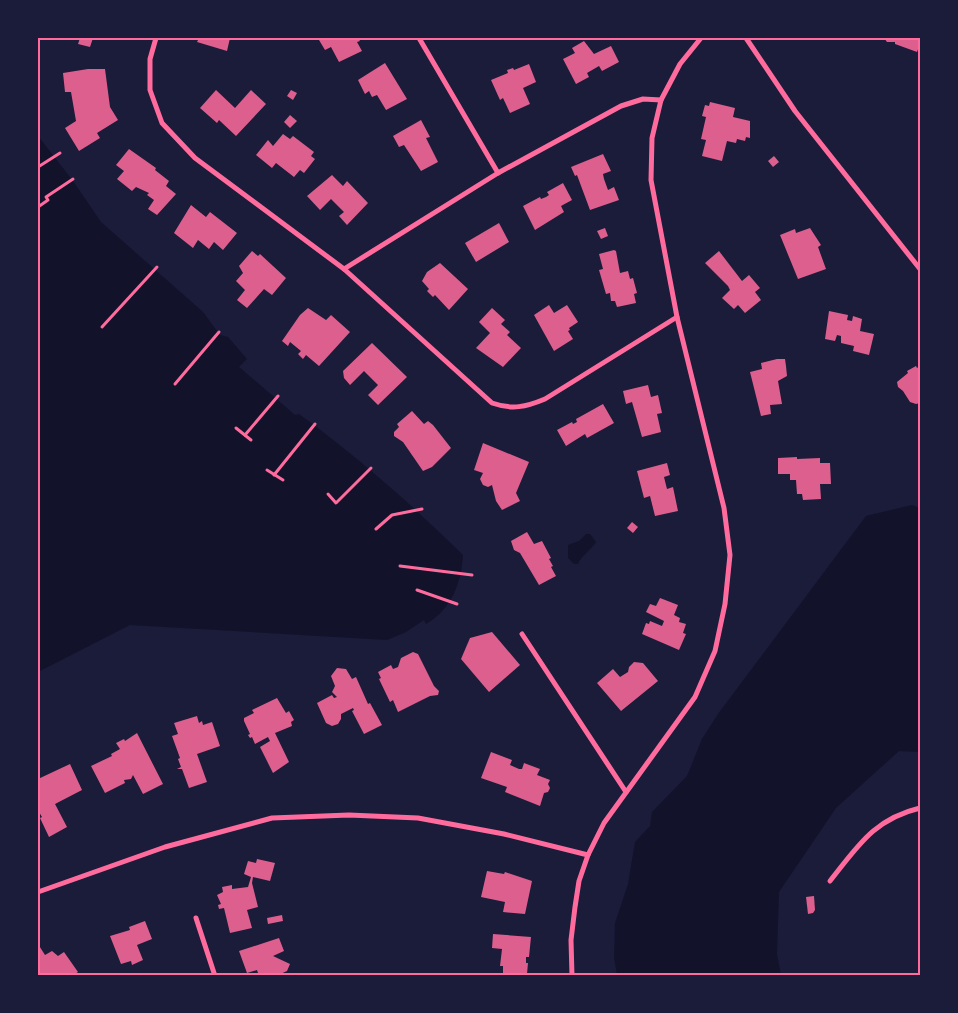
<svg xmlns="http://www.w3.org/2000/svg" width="958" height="1013" font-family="Commissioner,sans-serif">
<rect width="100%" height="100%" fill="#1b1b3a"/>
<g fill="#12122b">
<path d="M 38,136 L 73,181 L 101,222 L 203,312 L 220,335 L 228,337 L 247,359 L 239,367 L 295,415 L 299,414 C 358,457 411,504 463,555 C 461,583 452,609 426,624 L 424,620 L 406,632 L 387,640 L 130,625 L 38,672 Z"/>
<polygon points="912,505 920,508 920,752 899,751 836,808 779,892 777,954 781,975 617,975 614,958 615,923 628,884 635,842 650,826 652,812 687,776 702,739 718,714 866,516"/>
<path d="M 586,534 L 590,534 L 596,542 C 591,550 581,556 578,564 L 574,564 L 568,558 L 568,545 L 579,541 Z"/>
</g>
<g fill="#dd5f8e">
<polygon points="80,38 93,38 90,47 78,44"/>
<polygon points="199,38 230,38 227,51 197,42"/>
<polygon points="321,38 358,38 360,41 357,42 362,51 339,62 331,47 325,50 319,40"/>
<polygon points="884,38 920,38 920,44 917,52 895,44 895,42 887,42"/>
<polygon points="584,41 594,54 611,46 619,62 602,71 599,66 587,73 589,77 576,84 563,59 575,53 572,48"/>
<polygon points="385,63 407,99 386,110 377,95 372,97 369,91 365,94 358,80"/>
<polygon points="529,64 536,82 523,88 530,104 510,113 503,98 500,100 491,80 508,73 507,70 513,68 514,70"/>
<polygon points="88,69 105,69 110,107 118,120 97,133 100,138 79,151 65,128 76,121 71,92 65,92 63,73"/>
<polygon points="216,90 235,108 251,90 266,104 236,136 219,120 217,123 200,108"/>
<polygon points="291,90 297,93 293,100 287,96"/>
<polygon points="710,102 735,108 733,117 750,121 750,138 746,137 745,141 737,139 736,143 727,141 722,161 702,156 706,140 701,139 706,117 702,116 705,105 709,106"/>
<polygon points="290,115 297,121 290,128 284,122"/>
<polygon points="421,120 430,137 426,138 438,162 421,171 404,145 399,147 393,136"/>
<polygon points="283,134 290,139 293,136 314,152 311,156 315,159 304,173 300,170 294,177 276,163 272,168 256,155 268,140 273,146"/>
<polygon points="129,149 156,168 155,170 169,181 166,186 176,194 157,215 148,209 154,200 147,195 149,193 136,187 132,191 117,179 124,171 116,165"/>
<polygon points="603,154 611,171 603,174 604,179 608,190 614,187 619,200 590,210 577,175 575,176 571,167"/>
<polygon points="774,156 779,162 773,167 768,161"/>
<polygon points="332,175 343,186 347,181 368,203 347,225 339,216 344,212 331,199 320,210 307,196"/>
<polygon points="563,183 572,200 561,206 564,212 535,230 523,206 540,197 541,199 546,197 549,195 547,192"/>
<polygon points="191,205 206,217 210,212 237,233 223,250 214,242 209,249 198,240 193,248 174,233"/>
<polygon points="499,223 509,242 476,262 465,243"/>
<polygon points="605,228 608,236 601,239 597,231"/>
<polygon points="810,228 821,245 818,247 826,269 798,279 780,235 795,229 796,233"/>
<polygon points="614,250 616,251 620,273 628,271 630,279 633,278 637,293 634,294 636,303 617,307 615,301 611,301 610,293 606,294 599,270 603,269 599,254"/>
<polygon points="252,251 258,256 260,254 286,278 272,295 264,289 247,308 237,300 245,290 236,281 243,273 239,266"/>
<polygon points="719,251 742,281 749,275 760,288 755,292 761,300 745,313 738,305 734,309 722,298 730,290 728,286 705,263"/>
<polygon points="440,263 468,289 449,310 435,295 433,297 427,291 429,289 422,281 427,272"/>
<polygon points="549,305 554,313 567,305 578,322 569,328 570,330 568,331 573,339 554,351 534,315"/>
<polygon points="308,308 326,320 331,315 350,332 319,366 306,355 303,359 298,354 301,351 290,342 288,346 282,341 300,315"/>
<polygon points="492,308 505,320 501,324 510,332 507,335 521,348 503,367 476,348 490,333 479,322"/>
<polygon points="829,311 848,315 847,320 852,321 853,316 862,319 860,331 874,334 869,355 853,351 854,346 841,343 841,336 837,335 835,341 825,339"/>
<polygon points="372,343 407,377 378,405 368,395 378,385 364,371 350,385 344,378 343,371"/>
<polygon points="777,359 785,359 786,366 787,376 778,381 782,404 770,405 771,414 761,416 750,372 762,369 761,363"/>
<polygon points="916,366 917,368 920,366 920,403 916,404 910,402 903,391 898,387 897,382 908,373 907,371"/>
<polygon points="648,385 651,397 658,395 662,413 657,414 661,432 642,437 632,402 626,404 623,391"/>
<polygon points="603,404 614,423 587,438 585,434 566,446 557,430 572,422 573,424 577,422 576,419"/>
<polygon points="412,411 424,424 428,421 433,425 451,448 432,467 423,471 403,442 394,436 394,432 399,427 397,424"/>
<polygon points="483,443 529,462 516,493 520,501 502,510 496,501 492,485 488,487 483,485 480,479 483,473 474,470"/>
<polygon points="797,457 797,459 820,458 820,463 830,463 831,484 820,484 821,499 803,500 802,494 797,494 796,480 790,480 790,474 778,474 778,458"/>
<polygon points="667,463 670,475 664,477 667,489 673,487 678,511 655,516 650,496 644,498 637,471"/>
<polygon points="632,522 638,527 633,533 627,528"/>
<polygon points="527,532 534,544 542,541 551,558 549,559 553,566 551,567 556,576 539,585 520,553 514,550 511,541"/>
<polygon points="660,598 678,605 674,615 680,618 679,622 686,624 683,633 686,634 679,650 642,634 646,623 649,624 650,621 662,626 664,621 646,612 650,604 656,606"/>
<polygon points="492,632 520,665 489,692 461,659 470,638"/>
<polygon points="413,652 418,654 434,686 439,691 438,695 430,696 398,712 393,700 390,702 379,679 381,678 378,672 391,665 393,669 398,667 401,658"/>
<polygon points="634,662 643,663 658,681 621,711 597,683 613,669 620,677 628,672 629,667"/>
<polygon points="337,668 346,669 352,679 356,677 368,704 370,703 382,725 364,734 352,711 354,710 353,708 341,714 341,719 338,724 332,726 326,723 317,703 332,695 334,698 337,697 332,692 335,686 331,676"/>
<polygon points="277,698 286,713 289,711 294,720 291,722 292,726 275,733 289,762 273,773 260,747 270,741 268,737 255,744 252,737 250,738 248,735 250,734 244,721 244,718 254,713 252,710"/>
<polygon points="197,716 199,723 202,721 203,725 212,722 220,746 197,754 207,782 189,788 182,769 177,769 181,767 178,759 180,758 172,736 178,734 174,723"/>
<polygon points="137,733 163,784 143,794 133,775 131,779 124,780 125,783 105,793 91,766 112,756 111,754 120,749 116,743 124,739 125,741"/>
<polygon points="491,752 512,760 510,765 519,769 522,769 524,763 540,769 537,775 550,780 548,784 550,788 548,792 544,793 540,806 505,792 507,787 481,778"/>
<polygon points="70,764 82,790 55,804 67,827 49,837 40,818 42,817 39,812 38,813 38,779"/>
<polygon points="257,859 275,863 270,881 253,877 252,883 258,907 247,910 252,928 230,933 224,908 219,909 218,905 221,904 217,895 223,892 222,887 232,885 232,889 248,887 251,877 244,874 248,861 256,863"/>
<polygon points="487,871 504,874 505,872 532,881 525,914 503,912 505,902 481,897"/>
<polygon points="814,896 815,910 813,913 808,914 806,897"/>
<polygon points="282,915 283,921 268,924 267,918"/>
<polygon points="145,921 152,939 137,945 143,960 132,965 131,961 121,964 110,936 130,930 129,927"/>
<polygon points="493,934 531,937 529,957 526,957 526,963 528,963 527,974 503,976 503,966 500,966 502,949 492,948"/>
<polygon points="279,938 284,951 273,956 290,964 287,971 276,976 259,976 257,970 247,973 239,951"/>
<polygon points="38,944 45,955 52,951 58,956 64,952 78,972 72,976 38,976"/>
</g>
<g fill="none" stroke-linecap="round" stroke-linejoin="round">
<g stroke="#ff6b9d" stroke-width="3">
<polyline points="38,167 60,153"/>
<polyline points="38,207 48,200 46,197 73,179"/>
<polyline points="102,327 157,267"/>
<polyline points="175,384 219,332"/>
<polyline points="236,428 251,440"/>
<polyline points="245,435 278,396"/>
<polyline points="267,470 283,480"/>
<polyline points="274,475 315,424"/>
<polyline points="328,494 336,503 371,468"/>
<polyline points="376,529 392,515 422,509"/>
<polyline points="400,566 472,575"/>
<polyline points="417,590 457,604"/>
</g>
<g stroke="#ff6b9d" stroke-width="5">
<path d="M 156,38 L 150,59 L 150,90 L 162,123 L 195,158 L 344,269 L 492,403 C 512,410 526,407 545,399 L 677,317"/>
<polyline points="419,38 498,173"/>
<polyline points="746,38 795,111 920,269"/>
<polyline points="344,269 498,173 621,106 643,99 661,100 680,64 701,38"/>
<polyline points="522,634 626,792"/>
<path d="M 830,881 C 858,846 874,819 920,808"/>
<polyline points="38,892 165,847 272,818 349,815 418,818 504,834 588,855"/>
<polyline points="196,918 215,976"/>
<polyline points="572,976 571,940 575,907 579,881 588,855 604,823 695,697 715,651 725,604 730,555 724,508 677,317 651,180 652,138 661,100"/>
</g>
</g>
<rect width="958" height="1013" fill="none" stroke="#1b1b3a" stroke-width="78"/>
<rect x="39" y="39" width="880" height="935" fill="none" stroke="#ff6b9d" stroke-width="2"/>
</svg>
